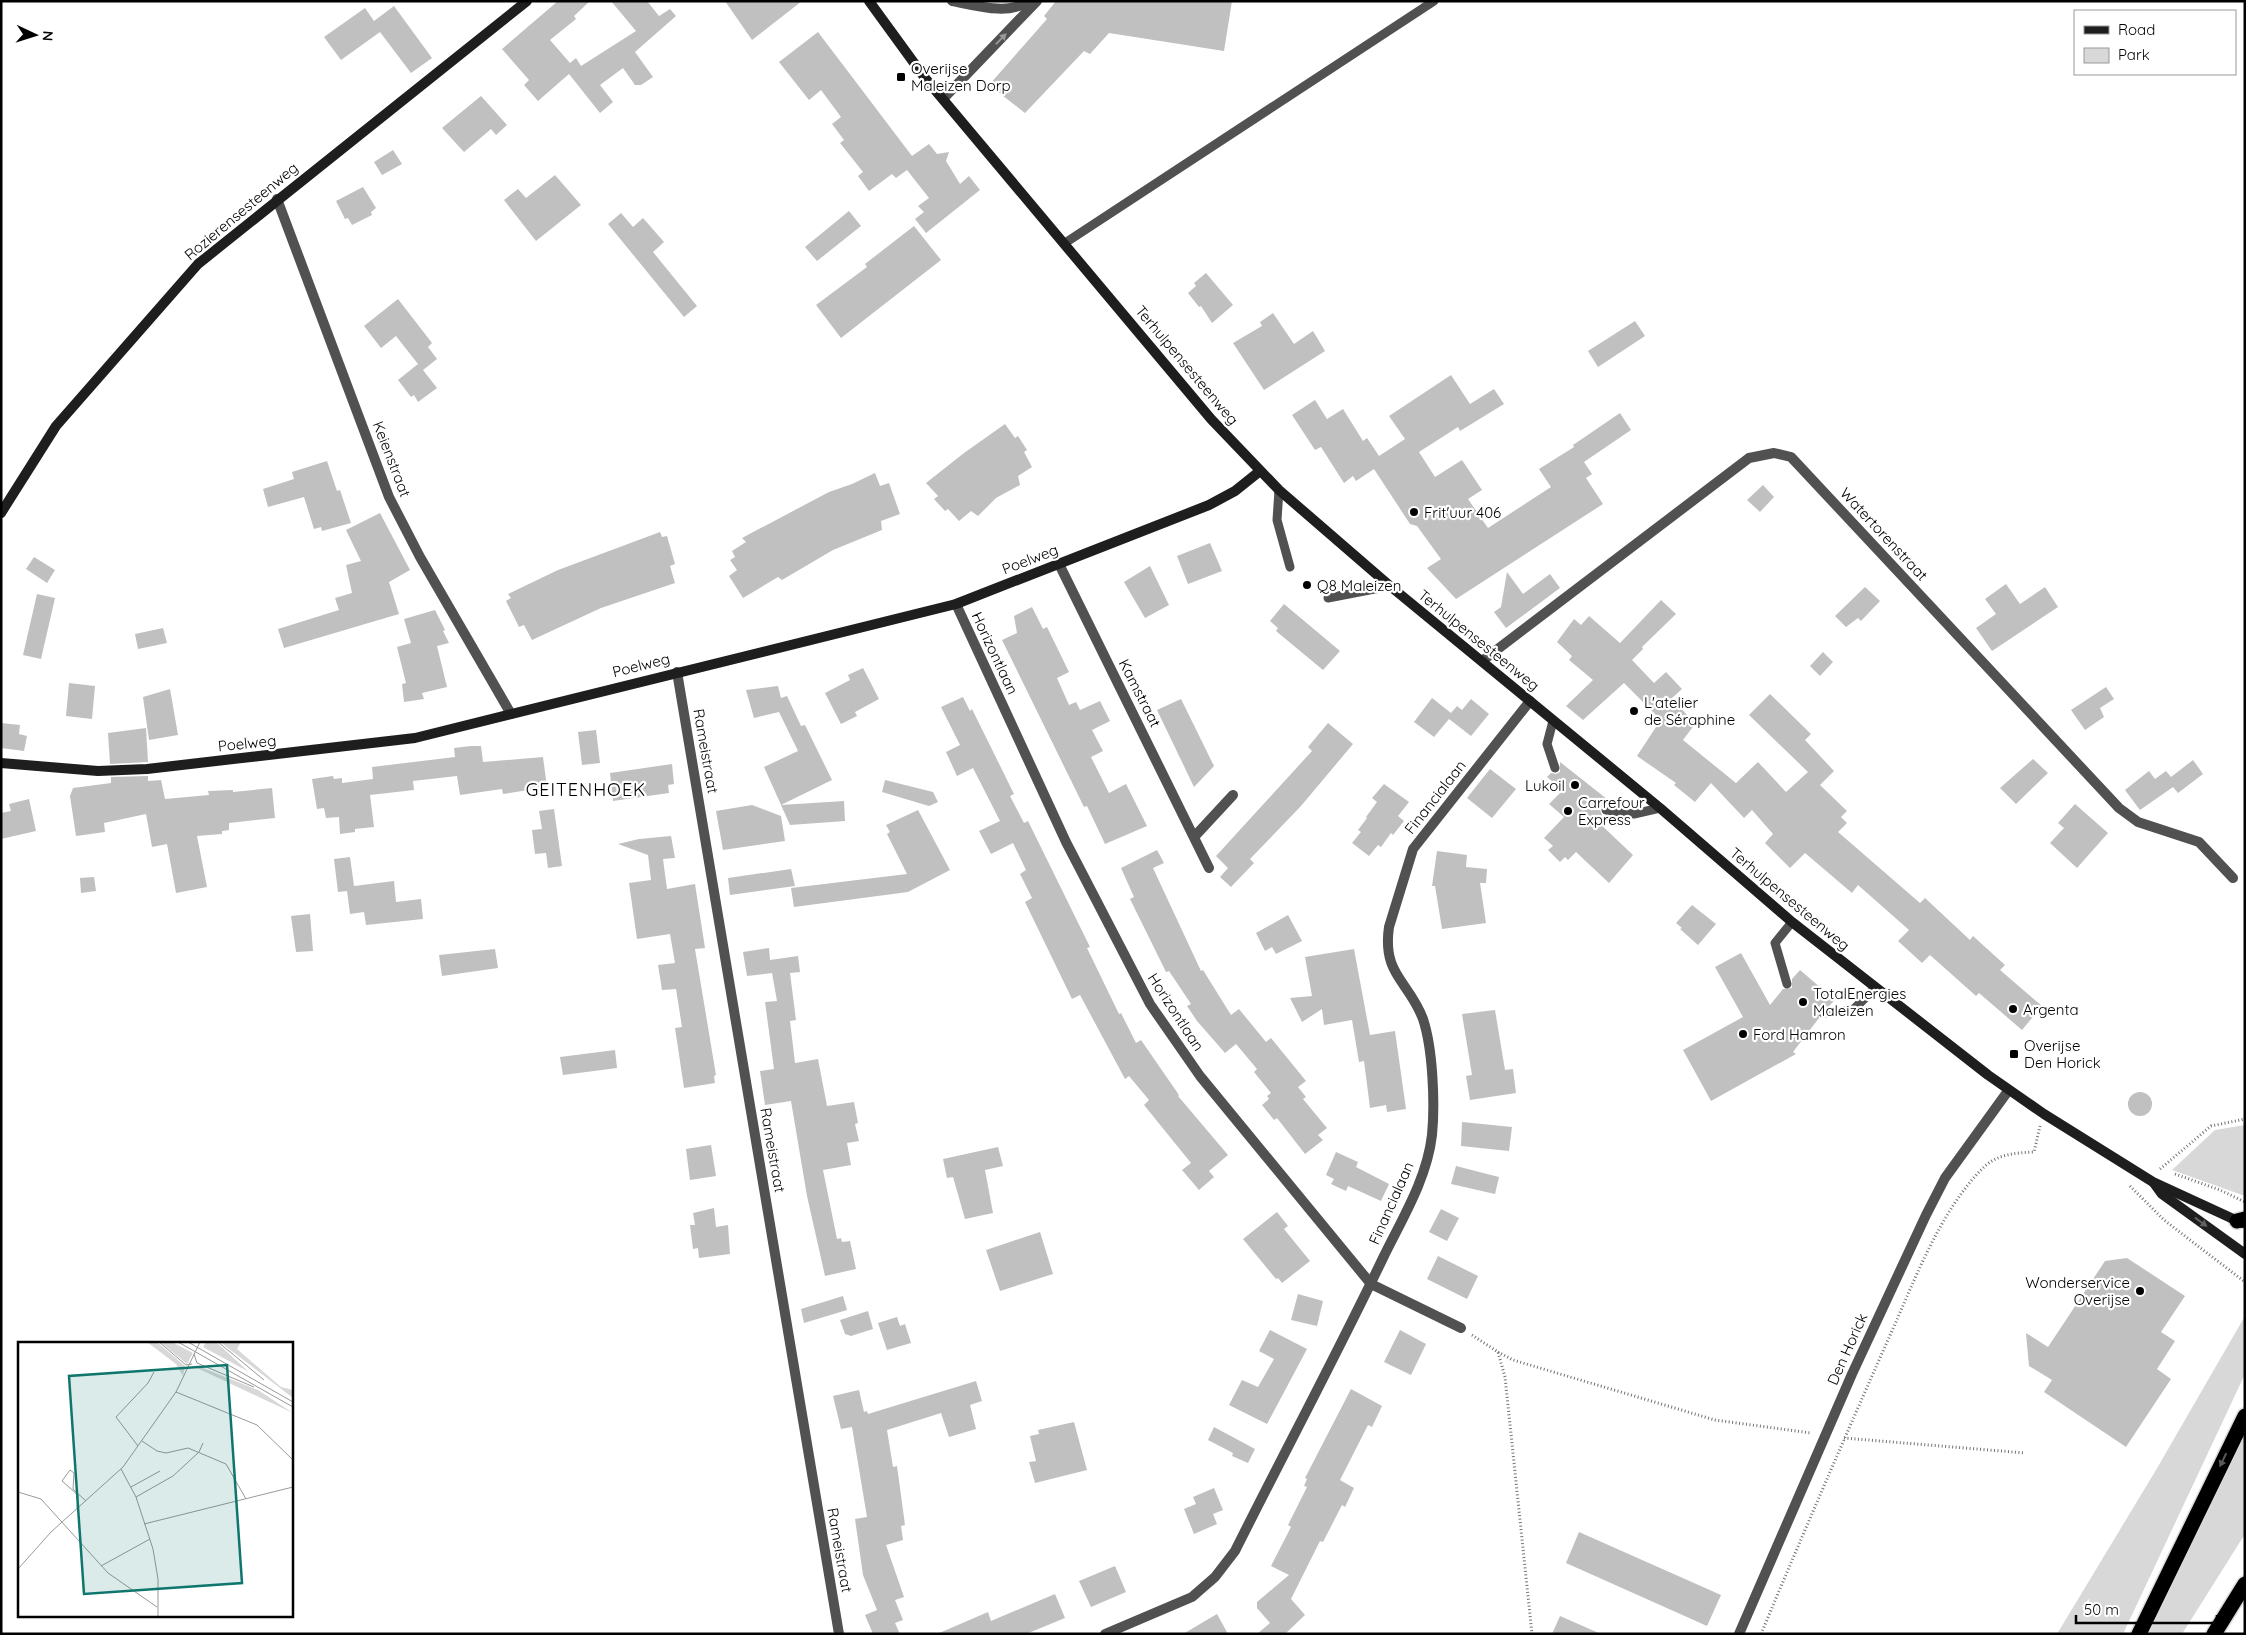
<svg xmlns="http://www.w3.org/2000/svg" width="2246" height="1635" font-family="Quicksand,sans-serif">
<rect width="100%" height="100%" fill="#fff"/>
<g fill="#d8d8d8">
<polygon points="2245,1125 2245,1196 2172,1170 2215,1130"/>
<polygon points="2245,1316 2245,1374 2123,1634 2057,1634 2156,1470"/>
<polygon points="2245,1431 2245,1534 2182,1634 2147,1634"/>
</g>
<g fill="#c0c0c0">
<polygon points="558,1 590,1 574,16 576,19 550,40 570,63 576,58 581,66 636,31 611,1 647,1 659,16 670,9 676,16 635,52 653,77 641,85 635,85 623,68 600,85 613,102 600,113 569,74 538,101 524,85 529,80 502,49"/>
<polygon points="725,1 802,1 752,40"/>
<polygon points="1056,1 1232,1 1224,51 1109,33 1090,54 1084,51 1025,113 989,85 1047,19 1044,16"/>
<polygon points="394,6 432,58 411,73 380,32 341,60 324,37 365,8 374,21"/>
<polygon points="818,32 912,156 929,144 937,154 949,152 946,161 960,184 969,176 980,190 926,233 915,219 924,212 918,206 929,198 907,170 896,178 892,174 869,191 858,176 863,172 840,143 844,140 832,124 841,117 821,90 809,100 779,62"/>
<polygon points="481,96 507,125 496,135 491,129 464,152 442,128"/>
<polygon points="393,150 402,164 382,175 374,162"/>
<polygon points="555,175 581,205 536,241 504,200 518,189 526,198"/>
<polygon points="363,187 376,208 371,212 372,215 352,225 348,218 345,219 336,201"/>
<polygon points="849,211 861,226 817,261 805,247"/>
<polygon points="621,213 633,227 643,218 664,242 653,252 697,306 684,317 608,224"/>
<polygon points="914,226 941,260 841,338 816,305 867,267 865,264"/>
<polygon points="1206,273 1233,305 1212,323 1201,306 1199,307 1188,293 1196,286 1194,283"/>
<polygon points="398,299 432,343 428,347 437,359 423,370 437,388 418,402 414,395 411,397 398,380 418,364 396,336 381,348 364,326"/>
<polygon points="1273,313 1294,344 1313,331 1325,351 1264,390 1233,343 1262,326 1260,322"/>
<polygon points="1635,321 1645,336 1598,367 1588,351"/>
<polygon points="1451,375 1470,404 1494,389 1504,404 1460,431 1458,427 1419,452 1435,477 1462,460 1482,490 1468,499 1488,528 1551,487 1539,469 1574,447 1573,445 1620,413 1631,430 1584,462 1592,474 1586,478 1603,504 1456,599 1427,568 1441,559 1417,526 1410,524 1374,469 1356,481 1353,476 1344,483 1321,447 1315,450 1292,415 1315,400 1327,419 1343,409 1363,441 1367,438 1379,456 1405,439 1389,416"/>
<polygon points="1005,424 1015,438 1018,436 1027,450 1024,452 1032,467 1018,476 1020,485 996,498 978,516 971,511 959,521 948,509 945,511 934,499 938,496 926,483 964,453"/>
<polygon points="327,461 337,491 340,490 351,523 322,531 321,527 314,529 304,497 268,507 263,489 294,479 292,472"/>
<polygon points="875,473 880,486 889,483 900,514 881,521 882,530 833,550 782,580 778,577 743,598 729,576 737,570 730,560 735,557 732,551 746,542 742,538 829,492 852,484"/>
<polygon points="1763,485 1774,497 1760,512 1747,500"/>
<polygon points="380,513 410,570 389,582 399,614 284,648 278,629 339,610 335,598 352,593 346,565 361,561 346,530"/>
<polygon points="660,532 662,537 667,536 675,564 670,566 675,583 601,608 532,640 524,625 519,627 506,601 511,598 508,594 558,570"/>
<polygon points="1210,543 1222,571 1188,584 1177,556"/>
<polygon points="34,557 55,570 47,583 26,569"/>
<polygon points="1150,566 1169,605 1145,618 1124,582"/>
<polygon points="1507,572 1523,594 1550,574 1560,588 1506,628 1494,612 1501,607"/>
<polygon points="2006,584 2020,604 2045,587 2058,607 1992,651 1976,628 1996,614 1985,599"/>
<polygon points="1865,587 1880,601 1861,621 1858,618 1846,627 1835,616"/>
<polygon points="37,594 55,598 41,659 23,655"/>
<polygon points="1661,600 1676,614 1642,647 1643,649 1632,660 1654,683 1666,672 1682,689 1672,698 1695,724 1683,740 1736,783 1758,762 1786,792 1808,772 1749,715 1770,694 1811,734 1805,740 1834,771 1820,785 1847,811 1841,817 1847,823 1838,832 1920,903 1925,898 1970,940 1973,936 2005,965 2000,970 2042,1006 2022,1030 1979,993 1976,996 1930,955 1922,963 1898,941 1909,930 1858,885 1852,893 1805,853 1790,868 1765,843 1773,834 1752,810 1744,818 1711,783 1695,802 1674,785 1676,783 1637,756 1656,727 1658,717 1624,683 1583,720 1566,706 1593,680 1569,660 1572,656 1557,642 1574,619 1581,625 1589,616 1620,643"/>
<polygon points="1284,604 1340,651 1323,670 1276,631 1278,628 1270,621"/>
<polygon points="1032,607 1043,629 1047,627 1069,672 1057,678 1069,705 1076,702 1080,710 1100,701 1110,721 1092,730 1103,751 1091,757 1109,793 1126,784 1147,826 1105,844 1087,806 1084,807 1002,640 1017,633 1014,616"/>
<polygon points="435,610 445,630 443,631 449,643 437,646 447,687 422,693 424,699 404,702 402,684 406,683 397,647 411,643 404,619"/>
<polygon points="163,628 167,643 138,649 135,634"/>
<polygon points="1823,652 1833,662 1820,676 1810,666"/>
<polygon points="863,668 879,699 855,712 857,716 841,724 825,693 850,680 848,675"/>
<polygon points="69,683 95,686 92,719 66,716"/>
<polygon points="778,686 781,698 787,696 801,726 805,725 832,780 781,805 844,801 845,821 790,825 764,767 798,751 779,712 754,718 746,690"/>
<polygon points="2106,687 2114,699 2100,708 2104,717 2085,730 2071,710"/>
<polygon points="170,689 178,735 149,740 143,697"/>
<polygon points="963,697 970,711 972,709 1014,794 1010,796 1024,823 1028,821 1090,947 1087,948 1119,1014 1121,1013 1136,1043 1141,1040 1179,1095 1178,1096 1228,1155 1209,1171 1214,1177 1199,1190 1182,1170 1191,1163 1144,1105 1149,1100 1129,1076 1125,1079 1080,995 1072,999 1025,902 1032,898 1020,874 1026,870 1013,843 991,854 979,831 1000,821 973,768 957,776 946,752 960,745 941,707"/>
<polygon points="1432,698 1451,713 1457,706 1462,710 1471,699 1489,714 1471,736 1449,719 1434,737 1414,722"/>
<polygon points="1181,699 1214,766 1194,787 1157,710"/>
<polygon points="1,723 20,725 19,734 27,736 24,751 1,748"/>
<polygon points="1328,723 1353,744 1301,806 1250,859 1254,863 1231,887 1220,877 1228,868 1216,856 1312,751 1308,747"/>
<polygon points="146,728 148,762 110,764 108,733"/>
<polygon points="596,730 600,763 582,765 578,732"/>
<polygon points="471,746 481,746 483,762 543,757 547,787 503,794 502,789 460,795 457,776 413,781 414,790 370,795 374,827 355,829 355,832 340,834 339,817 326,818 324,808 317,809 312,779 333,776 334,779 342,778 342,783 373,779 372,767 455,757 454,748"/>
<polygon points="2033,759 2048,773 2016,804 2000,788"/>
<polygon points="2193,760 2203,774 2178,793 2173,787 2140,810 2125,790 2149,771 2155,779 2166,771 2171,777"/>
<polygon points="1560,762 1612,803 1601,806 1600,810 1602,815 1597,821 1633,855 1609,883 1576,852 1568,860 1565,857 1560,862 1548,850 1553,846 1544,838 1564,817 1549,804 1563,790 1547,777 1551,773 1556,774 1560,772"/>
<polygon points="672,764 674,784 668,785 669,793 613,801 610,773"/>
<polygon points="1490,769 1516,789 1492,818 1467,798"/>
<polygon points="148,776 148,781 161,780 165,799 209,795 208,791 233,790 233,792 272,788 275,818 229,823 229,830 222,831 222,834 197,836 207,887 176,893 167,844 152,847 146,814 104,823 105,832 76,836 70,796 73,788 111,783 111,777"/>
<polygon points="885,780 933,792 938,802 929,806 882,792"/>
<polygon points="1384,784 1409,802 1398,816 1404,821 1393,835 1391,833 1381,847 1378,845 1369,856 1352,843 1361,832 1358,830 1367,818 1366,817 1377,802 1372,798"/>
<polygon points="29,799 36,831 1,839 1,813 11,811 9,804"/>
<polygon points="2075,804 2108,833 2077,868 2050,843 2064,828 2058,823"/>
<polygon points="752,805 781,816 785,841 723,850 716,811"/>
<polygon points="554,809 562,866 548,868 546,853 535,854 532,830 542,829 539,811"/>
<polygon points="918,810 950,870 908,892 794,907 791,888 907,874 887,834 890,832 886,825"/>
<polygon points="671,836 675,858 663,859 667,889 695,884 705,948 695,949 716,1075 714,1076 715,1083 684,1088 675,1028 682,1027 676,989 662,990 658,965 675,963 670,934 637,939 629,883 651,880 648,855 618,844 639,839"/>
<polygon points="1157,850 1164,863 1153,868 1201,971 1203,970 1231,1015 1239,1009 1266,1042 1271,1038 1306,1081 1298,1087 1306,1097 1303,1099 1327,1128 1318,1135 1323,1140 1305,1154 1277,1118 1274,1120 1262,1105 1269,1099 1267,1096 1271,1093 1254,1072 1257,1069 1236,1044 1225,1053 1197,1021 1187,1006 1191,1004 1169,971 1166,972 1130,899 1134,897 1121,868"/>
<polygon points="1437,851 1467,855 1466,867 1487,869 1486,883 1480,883 1486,923 1442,929 1435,886 1432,886"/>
<polygon points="350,857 354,886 394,881 396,902 421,899 423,919 366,925 364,912 350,914 347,891 338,892 334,859"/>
<polygon points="791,869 795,886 730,895 728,878"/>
<polygon points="94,877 96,891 81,893 80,878"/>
<polygon points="1692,905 1716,924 1698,945 1680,929 1682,928 1676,923"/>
<polygon points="310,914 313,951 296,952 291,916"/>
<polygon points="1288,915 1302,941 1276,954 1272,947 1265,951 1256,933"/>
<polygon points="769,948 770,960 798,956 800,972 790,973 796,1020 790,1021 795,1063 818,1059 827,1106 854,1102 858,1123 855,1124 859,1141 847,1143 851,1165 823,1170 837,1239 841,1238 842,1242 850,1241 856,1269 825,1276 807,1196 791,1101 765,1105 760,1071 774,1069 765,1002 777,1001 772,973 747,976 743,952"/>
<polygon points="495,949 498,968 442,976 439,955"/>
<polygon points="1354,949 1370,1035 1395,1031 1406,1109 1387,1112 1386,1105 1370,1108 1364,1061 1359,1062 1352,1020 1324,1025 1322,1009 1302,1022 1290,998 1312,996 1305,957"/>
<polygon points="1741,953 1770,1005 1783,989 1792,988 1792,979 1800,970 1835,1000 1829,1006 1818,1010 1819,1018 1793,1052 1796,1054 1711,1101 1683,1050 1743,1017 1715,967"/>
<polygon points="1495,1010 1505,1070 1513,1069 1516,1093 1470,1100 1466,1076 1472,1075 1462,1014"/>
<polygon points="615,1050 617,1068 563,1075 560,1057"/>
<circle cx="2140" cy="1104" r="12"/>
<polygon points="1462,1122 1512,1127 1509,1151 1461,1146"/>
<polygon points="711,1145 716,1176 690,1180 686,1149"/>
<polygon points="998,1147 1003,1166 985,1170 993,1213 965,1219 953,1177 947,1178 943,1159"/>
<polygon points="1336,1152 1358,1162 1356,1167 1389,1184 1381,1201 1348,1186 1346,1191 1331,1184 1334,1179 1326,1175"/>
<polygon points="1456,1166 1499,1177 1495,1194 1451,1184"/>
<polygon points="714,1208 716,1227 728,1225 730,1254 699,1258 698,1248 693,1249 690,1225 695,1225 693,1213"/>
<polygon points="1441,1209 1459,1218 1447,1241 1429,1232"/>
<polygon points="1277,1212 1288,1226 1284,1229 1310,1261 1282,1283 1278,1278 1276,1279 1243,1239"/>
<polygon points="1040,1232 1053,1274 1000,1291 986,1250"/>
<polygon points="1438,1256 1478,1276 1467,1299 1427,1279"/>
<polygon points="2127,1258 2185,1296 2161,1332 2175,1341 2157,1369 2171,1379 2126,1447 2044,1392 2052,1380 2029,1366 2026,1333 2048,1347 2105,1261"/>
<polygon points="1298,1294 1323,1301 1317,1326 1291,1320"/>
<polygon points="843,1296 847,1310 804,1323 801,1309"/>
<polygon points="868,1311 873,1329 851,1336 845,1334 840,1320"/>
<polygon points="897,1317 900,1326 905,1324 911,1343 887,1350 878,1323"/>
<polygon points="1270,1330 1307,1349 1267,1424 1229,1405 1242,1380 1258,1387 1274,1359 1259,1351"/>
<polygon points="1400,1330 1426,1344 1411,1375 1384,1362"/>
<polygon points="976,1381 982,1401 970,1405 976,1429 949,1437 941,1413 887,1430 893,1467 897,1466 905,1525 901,1526 903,1540 886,1545 904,1597 895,1600 903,1620 895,1623 900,1634 873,1634 865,1615 877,1610 863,1575 855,1519 867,1517 852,1427 841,1429 833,1396 859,1390 864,1412 867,1411 868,1414"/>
<polygon points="1351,1389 1382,1406 1372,1427 1368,1425 1340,1480 1354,1488 1345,1507 1342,1505 1323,1542 1320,1541 1291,1599 1305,1615 1285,1634 1257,1634 1270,1623 1257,1608 1257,1602 1289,1575 1271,1566 1291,1527 1288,1525 1307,1487 1304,1486 1307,1479 1305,1478"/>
<polygon points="1074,1422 1087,1470 1035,1483 1029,1462 1036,1461 1030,1436 1039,1434 1038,1430"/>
<polygon points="1214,1427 1255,1449 1248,1463 1232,1456 1233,1453 1208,1440"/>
<polygon points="1214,1488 1223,1510 1213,1514 1217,1524 1194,1534 1184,1509 1196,1504 1193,1497"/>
<polygon points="1579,1532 1721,1595 1707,1626 1566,1563"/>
<polygon points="1115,1566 1126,1592 1091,1607 1079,1581"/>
<polygon points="1055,1594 1065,1618 1026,1634 937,1634 988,1612 991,1621"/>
<polygon points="1217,1614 1228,1634 1183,1634"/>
<polygon points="1560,1616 1601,1634 1552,1634"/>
</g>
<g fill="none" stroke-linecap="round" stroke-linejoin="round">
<defs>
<g id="highway">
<polyline points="2237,1221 2245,1219"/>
<polyline points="2139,1634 2245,1416"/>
<polyline points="2214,1634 2245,1584"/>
</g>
</defs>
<use href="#highway" stroke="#dbdbdb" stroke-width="18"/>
<g stroke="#737373" stroke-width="3" stroke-dasharray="1 2.5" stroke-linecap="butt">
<polyline points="2160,1169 2211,1126 2245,1119"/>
<polyline points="2175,1174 2220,1190 2245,1202"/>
<polyline points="2130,1186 2164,1220 2245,1282"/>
<polyline points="1472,1335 1498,1352 1505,1377 1532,1634"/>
<polyline points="1498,1352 1513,1360 1715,1420 1811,1433"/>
<polyline points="1844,1438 2025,1453"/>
<path d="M 1761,1634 C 1802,1536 1844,1439 1887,1342 C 1913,1285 1939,1211 1984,1167 C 1998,1154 2015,1153 2034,1152 L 2040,1126"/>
</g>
<g stroke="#515151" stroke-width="9">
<polyline points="1065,243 1434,1"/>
<polyline points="1279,490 1277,520 1290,567"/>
<polyline points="1328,598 1390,586"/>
<polyline points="1553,721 1547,744 1555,768"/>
<polyline points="1606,810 1634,814 1660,808"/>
<polyline points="1787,984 1775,943 1792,922"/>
<polyline points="1823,1013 1853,1010 1875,988"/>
</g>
<g stroke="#515151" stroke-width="10">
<path d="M 952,1 C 974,5 1009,16 1028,1"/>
<polyline points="943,99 1037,1"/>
<polyline points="277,199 389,497 420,557 511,714"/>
<polyline points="1059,564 1209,868"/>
<polyline points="956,604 1066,842 1150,1004 1200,1076 1371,1284 1461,1328"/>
<polyline points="1482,661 1749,458 1774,453 1791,457 2119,808 2138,822 2199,842 2233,878"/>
<polyline points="677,672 839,1634"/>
<polyline points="1195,836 1233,795"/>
<path d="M 1105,1634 L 1192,1597 L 1215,1577 L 1235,1551 C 1284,1453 1336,1356 1383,1258 C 1402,1219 1427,1179 1432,1135 C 1435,1104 1433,1049 1423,1019 C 1409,981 1382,975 1389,927 L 1413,849 L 1530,701"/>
<polyline points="1739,1634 1852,1374 1926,1215 1945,1178 2008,1091"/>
</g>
<g stroke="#1e1e1e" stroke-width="10">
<polyline points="869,1 925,78 1211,419 1279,490 1390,586 1660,808 1792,922 1988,1075 2044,1114 2153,1182 2242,1223"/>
<polyline points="1,513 56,426 198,264 527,1"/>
<polyline points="1,763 98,771 147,769 415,738 956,604 1209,505 1235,491 1260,471"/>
<polyline points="2154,1183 2162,1194 2245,1254"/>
</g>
<use href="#highway" stroke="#000" stroke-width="15"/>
</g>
<defs><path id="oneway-solid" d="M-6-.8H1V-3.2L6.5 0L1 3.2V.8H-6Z" transform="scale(1.25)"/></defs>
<use fill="#979797" href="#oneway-solid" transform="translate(1001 39) rotate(-46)"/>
<use fill="#626262" href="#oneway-solid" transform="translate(2201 1222) rotate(36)"/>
<use fill="#595959" href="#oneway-solid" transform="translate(2223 1460) rotate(116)"/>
<g fill="#000" stroke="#fff" stroke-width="2">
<rect x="896" y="72" width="10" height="10" rx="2.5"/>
<circle cx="1414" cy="512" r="5"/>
<circle cx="1307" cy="585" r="5"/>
<circle cx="1634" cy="711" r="5"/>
<circle cx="1575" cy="785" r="5"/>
<circle cx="1568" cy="811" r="5"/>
<circle cx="1803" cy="1002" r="5"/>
<circle cx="2013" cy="1009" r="5"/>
<circle cx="1743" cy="1034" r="5"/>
<rect x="2009" y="1049" width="10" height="10" rx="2.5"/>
<circle cx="2140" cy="1291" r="5"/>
</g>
<g text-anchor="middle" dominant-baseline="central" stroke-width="4.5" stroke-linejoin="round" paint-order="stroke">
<g font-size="15" fill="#000" stroke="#fff" text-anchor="start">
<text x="911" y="68">Overijse<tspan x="911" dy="17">Maleizen Dorp</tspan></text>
<text x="1424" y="512">Frit'uur 406</text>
<text x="1317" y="585">Q8 Maleizen</text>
<text x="1644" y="702">L'atelier<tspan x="1644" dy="17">de Séraphine</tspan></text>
<text x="1565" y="785" text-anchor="end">Lukoil</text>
<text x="1578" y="802">Carrefour<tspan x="1578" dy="17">Express</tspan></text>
<text x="1813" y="993">TotalEnergies<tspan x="1813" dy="17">Maleizen</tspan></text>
<text x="2023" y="1009">Argenta</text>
<text x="1753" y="1034">Ford Hamron</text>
<text x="2024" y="1045">Overijse<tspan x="2024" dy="17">Den Horick</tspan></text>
<text x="2130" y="1282" text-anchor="end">Wonderservice<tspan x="2130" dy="17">Overijse</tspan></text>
</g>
<g font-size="15" fill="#000" stroke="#fff">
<text transform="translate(241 211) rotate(-40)">Rozierensesteenweg</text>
<text transform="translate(1187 365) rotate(50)">Terhulpensesteenweg</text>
<text transform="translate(392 459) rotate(69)">Keienstraat</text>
<text transform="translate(1884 534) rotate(47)">Watertorenstraat</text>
<text transform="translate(1030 559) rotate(-21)">Poelweg</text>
<text transform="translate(1479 640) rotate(39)">Terhulpensesteenweg</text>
<text transform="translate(995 653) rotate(65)">Horizontlaan</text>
<text transform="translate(641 665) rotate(-14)">Poelweg</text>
<text transform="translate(1140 693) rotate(63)">Kamstraat</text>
<text transform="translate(247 743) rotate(-6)">Poelweg</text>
<text transform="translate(706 751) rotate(80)">Rameistraat</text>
<text transform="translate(1435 797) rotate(-52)">Financialaan</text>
<text transform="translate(1790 899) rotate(40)">Terhulpensesteenweg</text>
<text transform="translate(1176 1012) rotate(57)">Horizontlaan</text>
<text transform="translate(773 1150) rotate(80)">Rameistraat</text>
<text transform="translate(1391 1203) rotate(-66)">Financialaan</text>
<text transform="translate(1847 1349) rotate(-66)">Den Horick</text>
<text transform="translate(840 1550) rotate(80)">Rameistraat</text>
</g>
<g font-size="18" letter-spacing="1" fill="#000" stroke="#fff">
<text x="586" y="789">GEITENHOEK</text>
</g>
</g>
<g transform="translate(18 1342)">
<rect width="275" height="275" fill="#fff"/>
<path d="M 129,0 L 139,0 L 167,24 L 165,34 L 158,22 ZM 142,0 L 154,0 L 175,11 L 169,22 ZM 188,0 L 198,0 L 231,30 L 185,5 ZM 202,0 L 223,0 L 219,7 L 263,45 L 275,48 L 275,56 ZM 180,24 L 240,48 L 275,71 L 177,25 Z" fill="#d8d8d8"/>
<path fill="none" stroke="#999" stroke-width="1" d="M 141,0 L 168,23 L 174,22M 160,0 L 275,65M 170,0 L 275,60M 200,0 L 246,38M 176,12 L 179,21 L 236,45M 158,50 L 239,83 L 275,118M 124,99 L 139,109 L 148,111 L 170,106 L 208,122 L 228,157M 120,104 L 98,75 L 130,41 L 136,30M 103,127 L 118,155 L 135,207 L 140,237 L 140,275M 113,145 L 142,129M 0,150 L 23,157 L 90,231 L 139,265M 118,155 L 155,134 L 181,110 L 185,101M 59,167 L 60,153 L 44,139 L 52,128 L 56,131 L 55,147 L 68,159M 126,182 L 275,145M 83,224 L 132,197M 0,227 L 33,190 L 105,125 L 158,50 L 182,0"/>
<path fill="#0f766e" fill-opacity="0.15" stroke="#0f766e" stroke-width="2.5" d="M 209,23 L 224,241 L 66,252 L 51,34 Z"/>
<rect width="275" height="275" fill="none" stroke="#000" stroke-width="2.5"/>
</g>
<rect width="2246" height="1635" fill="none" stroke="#000000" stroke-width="5"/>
<rect x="2074" y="10" width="162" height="65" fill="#ffffff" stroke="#999999"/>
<rect x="2084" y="26" width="25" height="8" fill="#1e1e1e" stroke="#999999"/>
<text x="2118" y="35" font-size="15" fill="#000000">Road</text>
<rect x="2084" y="48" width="25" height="15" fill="#d8d8d8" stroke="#999999"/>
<text x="2118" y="60" font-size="15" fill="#000000">Park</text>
<g transform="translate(35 35) rotate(94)" stroke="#ffffff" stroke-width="4" paint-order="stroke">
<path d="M0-4L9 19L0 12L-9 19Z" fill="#000000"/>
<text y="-8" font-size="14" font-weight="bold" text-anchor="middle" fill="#000000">N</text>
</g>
<path d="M2076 1615v8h141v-8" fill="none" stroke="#000000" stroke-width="2.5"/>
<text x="2084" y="1615" font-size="15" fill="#000000" stroke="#ffffff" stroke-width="4" paint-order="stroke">50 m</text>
</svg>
